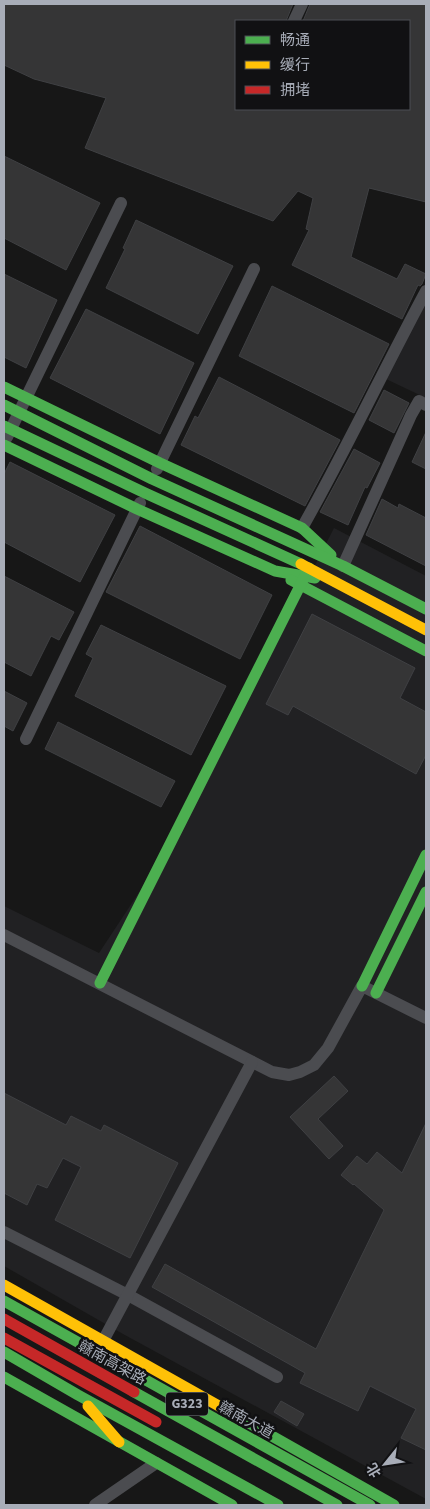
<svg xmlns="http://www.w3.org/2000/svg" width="430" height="1509" font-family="'Source Sans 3','Noto Sans SC',sans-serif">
<rect width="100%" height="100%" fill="#171717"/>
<g fill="#212123">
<polygon points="426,298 426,398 386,379"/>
<polygon points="334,528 426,576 426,1499 123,1334 4,1266 4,906 99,953 182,827"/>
</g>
<g fill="#353536" stroke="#3f4043">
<polygon points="4,4 293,4 286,21 236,21 236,109 409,109 409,21 303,21 310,4 426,4 426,202 369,188 351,257 397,279 405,264 426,274 422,284 420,286 418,285 402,319 292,265 309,230 306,229 313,198 298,191 273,221 85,148 106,98 34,79 4,65"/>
<polygon points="4,156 100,203 66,270 4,238"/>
<polygon points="136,220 233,266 198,334 106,288 125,249 123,248"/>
<polygon points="4,274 57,300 26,368 4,357"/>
<polygon points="272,286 389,344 354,413 239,356"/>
<polygon points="86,309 194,363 160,434 50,378"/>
<polygon points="219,377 340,440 305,506 181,445 195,416 198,418"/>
<polygon points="384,390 409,403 394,433 369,420"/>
<polygon points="426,432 426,469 412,462"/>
<polygon points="354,449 380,463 367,488 365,487 348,525 320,512"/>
<polygon points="10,462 115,515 80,582 4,542 4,474"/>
<polygon points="382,499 398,508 399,504 426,518 426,566 366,535"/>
<polygon points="140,526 272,595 240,659 106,592"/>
<polygon points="4,576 74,612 59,640 51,636 31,676 4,662"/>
<polygon points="312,614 415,668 400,698 426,712 426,755 416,774 293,706 288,715 266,704"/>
<polygon points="101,625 226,686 191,755 75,696 93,658 86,654"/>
<polygon points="4,691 27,703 13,731 4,726"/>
<polygon points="58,722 175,781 161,807 45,749"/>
<polygon points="334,1076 348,1091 318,1119 343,1146 329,1159 290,1117"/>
<polygon points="4,1093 66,1125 71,1116 101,1131 104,1125 178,1163 130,1258 55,1220 81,1167 63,1158 47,1188 37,1184 27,1205 4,1193"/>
<polygon points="426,1123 426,1450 401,1438 416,1409 370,1386 358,1411 300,1383 305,1373 152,1287 165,1264 316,1349 384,1210 354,1184 353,1185 341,1175 357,1156 367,1164 377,1152 402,1173"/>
<polygon points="281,1401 304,1414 297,1426 274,1412"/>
</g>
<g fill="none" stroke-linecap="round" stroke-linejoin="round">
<g stroke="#4b4c50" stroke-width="12">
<polyline points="294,21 302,4"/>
<polyline points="7,437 121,203"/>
<polyline points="157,469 254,269"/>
<path d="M 302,528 C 346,450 384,369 426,291"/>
<polyline points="343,566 411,415 419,401 426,405"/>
<polyline points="26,739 140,503"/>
<polyline points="4,935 272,1072 289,1075 300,1072 314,1065 328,1048 362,986 426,1018"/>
<polyline points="4,1232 128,1295 277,1377"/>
<polyline points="103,1341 252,1062"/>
<polyline points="95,1505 156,1463"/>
</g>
<g stroke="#4caf50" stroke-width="11">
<polyline points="4,387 160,463 302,528 331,555"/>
<polyline points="4,405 152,479 343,566 426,609"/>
<polyline points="4,426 145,493 301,564"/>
<polyline points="4,445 137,509 275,571 315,578"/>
<polyline points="291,580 426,651"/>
<polyline points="100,983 309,568"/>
<polyline points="362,986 426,855"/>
<polyline points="376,993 426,892"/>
<polyline points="4,1301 370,1505"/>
<polyline points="4,1352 78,1395 278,1505"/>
<polyline points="4,1377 232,1505"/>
<polyline points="134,1392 337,1505"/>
<polyline points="226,1410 394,1505"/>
</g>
<g stroke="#ffc107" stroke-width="11">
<polyline points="301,564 426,630"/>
<polyline points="4,1285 226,1410"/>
<polyline points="88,1406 119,1442"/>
</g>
<g stroke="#c62828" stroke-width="11">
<polyline points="4,1319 134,1392"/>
<polyline points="4,1338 156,1422"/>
</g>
</g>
<g text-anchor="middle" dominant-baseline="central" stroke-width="5" stroke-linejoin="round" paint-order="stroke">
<rect fill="#111113" stroke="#7b7e86" stroke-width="1" x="166" y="1392.5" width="42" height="23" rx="4"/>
<g font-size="14" font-weight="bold" fill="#a8adb8">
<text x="187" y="1404">G323</text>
</g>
<g font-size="15" fill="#a8adb8" stroke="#111113">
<text transform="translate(112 1363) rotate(29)">赣南高架路</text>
<text transform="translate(246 1420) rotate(29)">赣南大道</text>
</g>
</g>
<rect width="430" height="1509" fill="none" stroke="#a8adb8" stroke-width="10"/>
<rect x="235" y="20" width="175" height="90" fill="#111113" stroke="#4d4f55"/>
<rect x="245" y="36" width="25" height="8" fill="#4caf50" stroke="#4d4f55"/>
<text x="280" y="45" font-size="15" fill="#a8adb8">畅通</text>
<rect x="245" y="61" width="25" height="8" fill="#ffc107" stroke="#4d4f55"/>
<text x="280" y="70" font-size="15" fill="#a8adb8">缓行</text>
<rect x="245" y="86" width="25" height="8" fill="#c62828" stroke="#4d4f55"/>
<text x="280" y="95" font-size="15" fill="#a8adb8">拥堵</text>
<g transform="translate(385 1464) rotate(240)" stroke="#111113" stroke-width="4" paint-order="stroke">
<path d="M0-4L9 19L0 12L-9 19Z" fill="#a8adb8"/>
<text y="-8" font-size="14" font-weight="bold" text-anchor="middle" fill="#a8adb8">北</text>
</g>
</svg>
